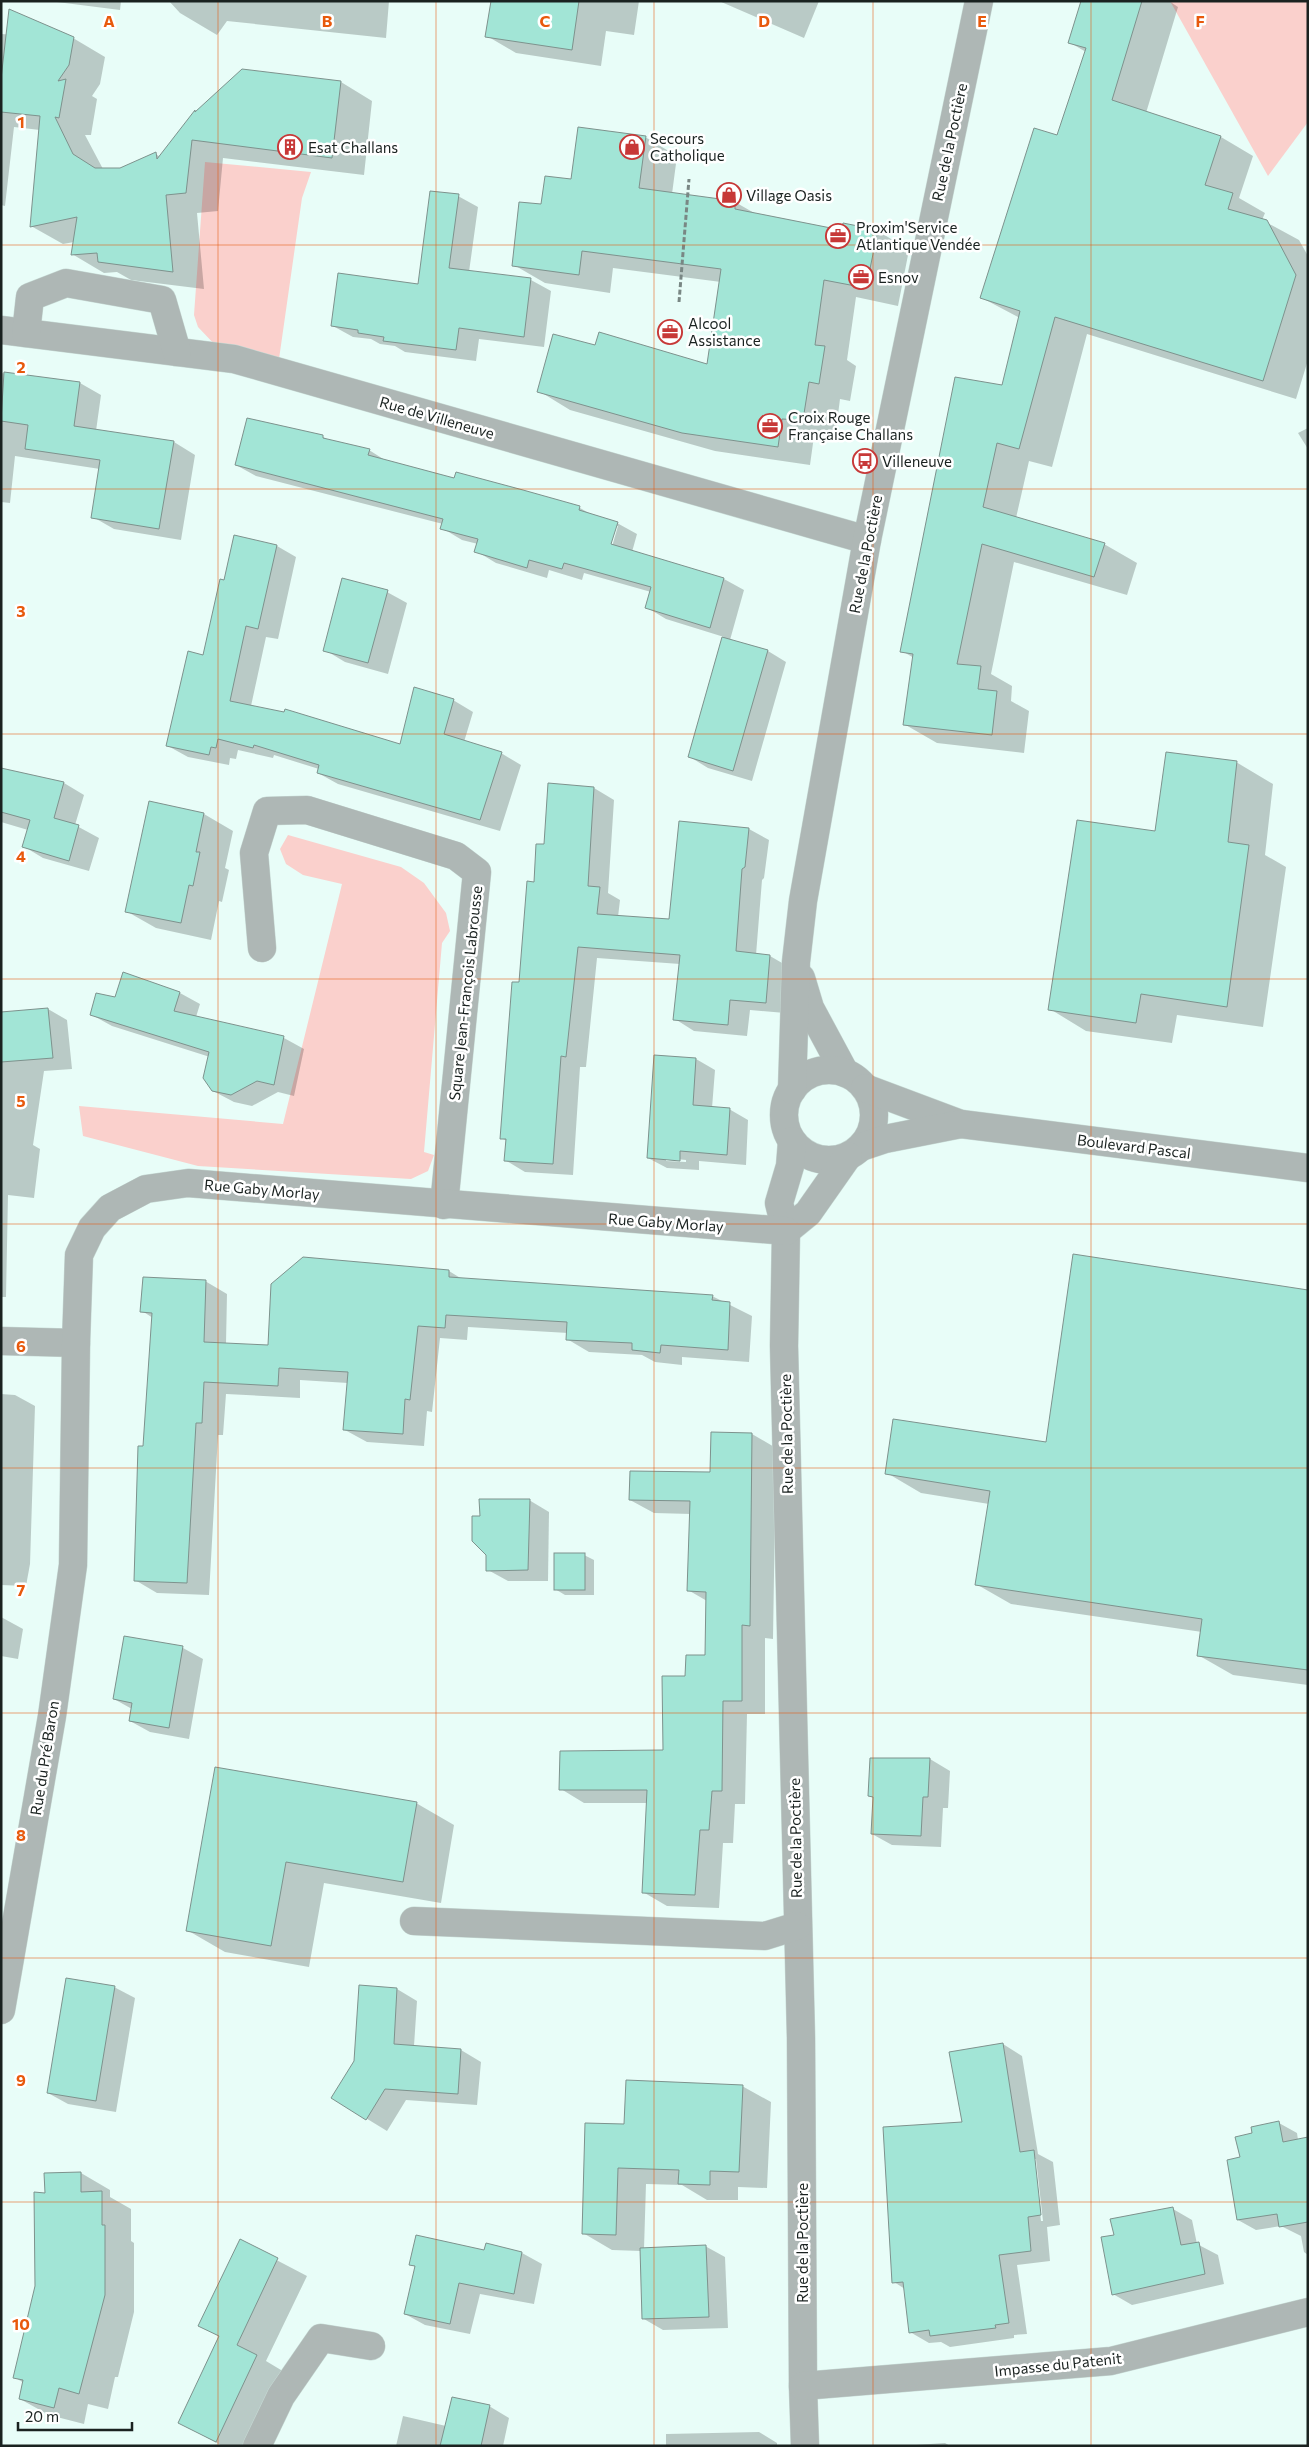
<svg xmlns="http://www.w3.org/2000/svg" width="1309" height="2447" font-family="Commissioner,sans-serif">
<rect width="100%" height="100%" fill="#e8fdf8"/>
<g fill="#fad0cc">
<polygon points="1170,1 1308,1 1308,122 1268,176"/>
<polygon points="205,162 311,172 302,198 279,359 217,347 198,327 194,315"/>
<polygon points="288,835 401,867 424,883 446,913 450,931 442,943 424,1152 434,1155 428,1171 411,1179 198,1166 83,1136 79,1106 283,1124 342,884 303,875 286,864 280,849"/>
</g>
<g fill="#0003" fill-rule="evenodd">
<polygon points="49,1 121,1 120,10"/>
<polygon points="169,1 389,1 386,38 227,21 217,35 180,13"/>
<polygon points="492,1 639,1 634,35 606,31 601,66 516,53 487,36"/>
<polygon points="719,1 819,1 804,38"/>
<polygon points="1082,1 1169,1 1178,7 1146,113 1221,137 1253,156 1239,198 1265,213 1262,220 1299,240 1308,256 1308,360 1296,399 1087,334 1052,467 1029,461 1016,518 1104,544 1137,563 1127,595 1014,562 991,674 1012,686 1011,701 1029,711 1024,753 937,743 904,724 914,658 902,651 1002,387 1020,318 982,298 1057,137 1086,52 1069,42"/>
<polygon points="1,34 73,38 105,57 100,84 92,96 97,99 91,135 85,135 103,169 121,169 156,154 160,157 195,112 341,82 372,101 364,175 223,158 218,211 197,213 204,289 131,280 117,272 104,273 72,254 74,242 63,244 31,226 40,130 14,127 5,206 1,205"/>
<polygon points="645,137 677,156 672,194 735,202 756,214 842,231 878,231 909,250 898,306 856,297 847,360 856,366 850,401 840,399 835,438 814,436 810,465 715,451 570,410 539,391 596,346 708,365 721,282 613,268 610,293 545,283 514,265 542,206 572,181"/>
<polygon points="458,196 478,207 469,272 531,280 551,291 544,347 479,339 476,361 405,352 395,346 380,344 371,339 353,337 333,326 419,285"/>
<polygon points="1,373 80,383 101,395 96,431 174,442 195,455 181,540 114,529 93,517 100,469 15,456 10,503 1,502"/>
<polygon points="1308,428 1308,449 1298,433"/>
<path d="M 323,437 L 330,441 L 369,450 L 388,462 L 455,480 L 457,473 L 580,508 L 594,516 L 617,523 L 637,534 L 632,552 L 724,579 L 744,590 L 730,640 L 768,651 L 786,662 L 752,781 L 708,768 L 690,757 L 724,637 L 666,619 L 646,607 L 651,592 L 584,573 L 582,580 L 549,570 L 547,578 L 496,563 L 476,551 L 478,544 L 462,540 L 442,528 L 443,524 L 256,476 L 236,465 ZM 615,526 L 618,526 L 611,550 L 608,550 Z"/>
<polygon points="277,546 296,557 278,639 266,637 251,706 401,746 453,700 473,712 464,742 501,753 521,765 500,831 338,784 318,773 319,769 274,755 273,758 238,750 236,759 230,758 229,765 188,757 168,746 204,656 225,581"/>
<polygon points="387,592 407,603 388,674 345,662 325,650"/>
<polygon points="1236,762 1273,784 1265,855 1286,867 1263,1027 1177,1015 1172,1043 1086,1031 1050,1009 1156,832"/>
<polygon points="1,769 64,783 84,795 75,825 99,838 89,871 43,858 23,846 28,830 1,822"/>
<polygon points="549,784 594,788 614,800 608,893 620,900 618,917 670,921 680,822 749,829 769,840 764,878 762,880 756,955 770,956 789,967 785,1013 750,1010 747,1036 694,1031 675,1019 680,964 597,958 586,1067 580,1067 573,1175 525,1172 505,1160 507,1141 501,1138 535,883 545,845"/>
<polygon points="204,814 233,831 225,868 229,870 222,902 219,901 211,940 156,928 126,911"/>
<polygon points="124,974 180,993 200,1004 196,1017 284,1038 304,1049 294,1096 278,1092 252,1106 234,1102 213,1091 210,1057 112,1026 92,1015 115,999"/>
<polygon points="48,1009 67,1020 72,1069 44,1071 33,1145 40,1149 34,1198 8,1195 6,1297 1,1297 1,1014"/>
<path d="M 655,1056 L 696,1059 L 715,1070 L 712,1108 L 729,1109 L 748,1120 L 746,1165 L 699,1161 L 699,1170 L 667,1168 L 648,1158 ZM 666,1158 L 686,1160 L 686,1162 L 666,1161 Z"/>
<polygon points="449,1271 462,1279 712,1296 752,1316 749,1362 682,1357 682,1365 655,1362 642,1355 589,1352 567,1339 568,1333 468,1327 467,1340 440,1338 432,1412 427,1411 424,1446 367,1442 345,1430 348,1383 300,1380 300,1398 226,1394 223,1435 218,1435 209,1595 157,1593 135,1580 153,1318 142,1311 205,1281 227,1294 226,1344 269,1346"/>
<polygon points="1308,1291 1308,1685 1233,1675 1198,1655 1202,1632 1011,1604 976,1584 989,1504 921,1493 887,1473 1047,1444"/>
<polygon points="1,1394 15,1395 35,1406 30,1564 26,1586 1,1585"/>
<polygon points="712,1433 752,1434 776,1448 773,1639 765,1638 765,1714 747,1714 745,1804 735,1804 733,1843 723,1843 719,1908 667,1906 643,1892 648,1803 584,1803 561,1789 664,1752 686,1677 706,1656 707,1601 688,1590 691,1514 654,1513 630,1500 712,1473"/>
<polygon points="529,1500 549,1512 548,1581 508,1581 488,1570 481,1517"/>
<polygon points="584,1555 594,1560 594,1595 565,1595 555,1589"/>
<polygon points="1,1617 23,1629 18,1659 1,1656"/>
<polygon points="125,1638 183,1648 203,1659 189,1739 150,1732 130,1721 132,1709 114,1699"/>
<polygon points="930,1759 950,1771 948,1808 943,1808 941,1847 892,1845 872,1834 874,1798 869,1796"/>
<polygon points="216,1768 416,1803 454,1825 441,1903 324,1883 309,1967 225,1952 187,1930"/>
<polygon points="360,1986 397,1989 417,2001 414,2046 461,2050 481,2062 477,2105 406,2100 387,2131 333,2098 355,2061"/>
<polygon points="114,1987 135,1998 116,2112 68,2104 48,2093"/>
<path d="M 1003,2044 L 1022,2056 L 1038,2154 L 1053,2162 L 1060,2225 L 1047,2227 L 1050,2261 L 1017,2265 L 1027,2334 L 1014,2335 L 1014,2338 L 950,2347 L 941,2342 L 929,2343 L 910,2332 L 905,2289 L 894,2282 ZM 1034,2159 L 1036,2159 L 1043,2221 L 1041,2221 Z"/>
<polygon points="742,2086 771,2102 767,2188 738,2187 738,2200 707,2200 682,2185 646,2184 644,2249 705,2246 725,2257 728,2328 663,2330 644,2319 641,2251 612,2250 583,2233 625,2126"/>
<polygon points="1279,2123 1297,2133 1298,2140 1308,2139 1308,2255 1304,2252 1301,2236 1281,2226 1256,2230 1238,2220 1241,2158 1254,2134"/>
<polygon points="81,2173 110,2190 110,2197 131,2209 131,2241 134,2243 134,2312 118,2377 115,2377 108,2409 88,2404 84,2424 49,2415 20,2399 24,2383 14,2377 36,2286 46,2194"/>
<polygon points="1173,2209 1192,2220 1197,2244 1218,2255 1224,2284 1132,2305 1113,2294 1115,2236"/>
<polygon points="240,2241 307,2276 266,2361 286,2373 252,2446 222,2446 179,2422 220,2337 200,2326"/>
<polygon points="485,2251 522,2253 542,2264 534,2304 480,2294 470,2334 425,2325 405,2314 416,2267 410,2264"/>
<polygon points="489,2406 509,2418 503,2446 396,2446 403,2416 446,2426"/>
<polygon points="759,2432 777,2443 777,2446 666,2446 666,2434"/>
<polygon points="945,2443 950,2446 916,2446 916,2445"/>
</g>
<g fill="#a2e5d6" stroke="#7e928d">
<polygon points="491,1 579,1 572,50 485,37"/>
<polygon points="1081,1 1142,1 1112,100 1221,136 1205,185 1233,193 1228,209 1267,220 1296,275 1263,381 1055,317 1019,449 997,443 983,507 1105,543 1094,577 982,544 957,664 981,666 978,689 997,691 992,735 903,725 913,654 900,652 955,377 1002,385 1020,311 980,298 1034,128 1057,135 1086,48 1068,43"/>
<polygon points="9,9 74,37 69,65 58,81 66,79 59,118 55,117 73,154 95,168 120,168 156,152 157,159 195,110 195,112 242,69 341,81 332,158 192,140 186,193 166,195 173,272 98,262 97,253 71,255 77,217 30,227 40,116 1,112 1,79"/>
<polygon points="578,127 646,136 639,188 735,201 735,209 841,230 843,223 878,230 866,288 824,280 815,345 825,346 819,384 809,382 803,420 782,419 778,447 682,433 537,392 553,334 595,345 599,332 707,364 721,269 582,251 579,275 512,266 519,202 541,204 545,176 571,179"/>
<polygon points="430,191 459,194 449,268 531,278 524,337 459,328 456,350 383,341 384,337 358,333 358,330 331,326 338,273 418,284"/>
<polygon points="4,372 80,382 74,426 174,441 159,529 91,518 100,460 25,449 28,425 1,421"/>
<polygon points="247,418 323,435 323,438 370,449 368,455 454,478 456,472 523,490 580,506 579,510 618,522 611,544 724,578 710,628 645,608 651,587 564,563 562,569 529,560 527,568 474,552 478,539 440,529 443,519 235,465"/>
<polygon points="234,535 277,545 258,629 246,626 230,701 284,712 285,709 400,744 414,687 454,699 444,734 502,752 480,820 317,773 319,765 254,745 253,748 218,739 216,748 211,747 209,755 166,746 188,651 203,655 220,579 224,580"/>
<polygon points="342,578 388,590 368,663 323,651"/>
<polygon points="722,637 768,650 733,771 688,757"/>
<polygon points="1166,752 1237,761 1228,842 1249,845 1227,1007 1141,994 1136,1023 1048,1010 1077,820 1155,831"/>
<polygon points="1,768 64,782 54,818 79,825 69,861 22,847 30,820 1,812"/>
<polygon points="548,783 594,787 588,886 600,887 597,914 669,919 679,821 749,828 745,867 742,869 736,951 770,955 766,1003 730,1000 728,1025 673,1020 680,955 578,947 566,1057 561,1056 553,1164 504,1161 506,1139 500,1139 512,982 519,982 527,881 534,882 536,844 544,844"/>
<polygon points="149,801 204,813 196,852 200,852 193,886 189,885 181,923 125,912"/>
<polygon points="123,972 180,992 174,1011 284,1036 274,1085 257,1081 231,1095 212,1091 203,1078 209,1052 90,1015 96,993 115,997"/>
<polygon points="48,1008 53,1058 1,1062 1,1012"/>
<polygon points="654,1055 696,1058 693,1105 730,1108 727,1155 680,1151 680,1161 647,1158"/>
<polygon points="1073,1254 1308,1290 1308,1670 1197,1656 1202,1619 975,1585 990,1491 885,1474 893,1419 1046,1442"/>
<polygon points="303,1257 449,1270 449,1277 713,1295 712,1300 730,1302 728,1350 661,1345 660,1353 632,1350 632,1343 566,1340 567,1322 446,1315 445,1328 418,1326 410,1400 405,1399 403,1434 343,1430 348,1372 279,1368 278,1386 204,1382 202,1423 196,1423 187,1583 134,1581 138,1446 143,1446 152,1313 140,1312 143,1277 206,1280 204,1342 268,1345 271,1284"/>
<polygon points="711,1432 752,1433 750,1626 742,1625 742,1701 723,1701 722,1791 712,1791 709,1830 700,1830 695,1895 642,1893 647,1790 559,1790 560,1751 663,1750 662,1676 685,1676 686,1655 705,1655 706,1592 687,1591 690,1501 629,1500 630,1471 710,1472"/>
<polygon points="479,1499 530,1499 528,1570 486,1571 486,1555 472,1541 472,1516 480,1516"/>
<rect x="554" y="1553" width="31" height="37"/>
<polygon points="124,1636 183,1646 169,1728 129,1721 132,1703 113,1699"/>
<polygon points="870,1758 930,1758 928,1797 923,1797 921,1836 871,1834 873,1797 868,1796"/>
<polygon points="215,1767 417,1802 403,1882 286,1862 271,1946 186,1931"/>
<polygon points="66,1978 115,1986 96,2101 47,2093"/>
<polygon points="359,1985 397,1988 394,2044 461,2049 458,2094 385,2089 366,2120 331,2098 354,2061"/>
<polygon points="1003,2043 1020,2152 1034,2150 1041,2215 1028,2217 1031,2251 999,2255 1009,2323 995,2325 996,2328 930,2336 929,2330 909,2333 903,2282 892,2283 883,2127 962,2122 949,2052"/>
<polygon points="626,2080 743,2085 739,2172 710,2171 710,2185 678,2184 679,2170 618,2168 616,2235 582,2234 585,2123 624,2124"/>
<polygon points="1279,2121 1283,2142 1308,2137 1308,2222 1279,2227 1277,2214 1237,2220 1227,2160 1240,2157 1235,2137 1252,2133 1251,2127"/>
<polygon points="81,2172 81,2192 102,2191 102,2225 105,2225 105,2295 79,2394 59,2388 54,2408 19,2399 23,2380 13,2378 35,2286 34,2192 45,2193 44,2173"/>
<polygon points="1173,2207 1181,2245 1199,2242 1205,2274 1112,2295 1101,2237 1114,2235 1110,2219"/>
<polygon points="416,2235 484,2250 486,2243 522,2252 514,2294 459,2283 450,2324 404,2314 415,2266 409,2265"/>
<polygon points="240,2239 278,2258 237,2345 257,2355 216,2442 178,2423 219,2336 198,2326"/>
<polygon points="706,2245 709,2317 642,2319 640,2248"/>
<polygon points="452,2397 490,2405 481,2446 440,2446"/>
</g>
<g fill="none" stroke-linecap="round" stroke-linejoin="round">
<defs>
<g id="minor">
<polyline points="1,330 234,359 867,540"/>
<polyline points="26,333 30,297 66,283 162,300 177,352"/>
<polyline points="262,948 254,853 267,811 307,810 456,856 477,872 444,1205"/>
<polyline points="801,978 810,1008 845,1073"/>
<circle cx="829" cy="1115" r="45"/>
<polyline points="865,1088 961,1124 1308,1168"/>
<polyline points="792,1090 796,962 803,901 867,540 979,1"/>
<polyline points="792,1141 790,1166 779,1203 786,1231 784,1346 801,2038 803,2386 805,2446"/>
<polyline points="861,1147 885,1139 961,1124"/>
<polyline points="786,1231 808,1213 848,1156"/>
<polyline points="1,1341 76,1343"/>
<polyline points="414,1921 765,1936 797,1926"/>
<polyline points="1,2010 52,1716 73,1565 76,1343 79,1255 92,1228 110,1208 146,1189 188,1183 786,1231"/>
<polyline points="803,2386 1111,2361 1308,2312"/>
<polyline points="257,2446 281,2396 321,2338 371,2346"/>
</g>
</defs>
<use href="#minor" stroke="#c7dad5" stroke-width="29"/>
<polyline stroke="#798784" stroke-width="3" stroke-dasharray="5 2.5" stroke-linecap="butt" points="679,302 689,179"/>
<use href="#minor" stroke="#aeb7b5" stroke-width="28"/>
</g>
<path fill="none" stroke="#e8590c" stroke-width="1" stroke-opacity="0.55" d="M 218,1 L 218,2446M 436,1 L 436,2446M 654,1 L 654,2446M 873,1 L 873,2446M 1091,1 L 1091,2446M 1,245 L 1308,245M 1,489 L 1308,489M 1,734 L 1308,734M 1,979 L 1308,979M 1,1224 L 1308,1224M 1,1468 L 1308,1468M 1,1713 L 1308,1713M 1,1958 L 1308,1958M 1,2202 L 1308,2202"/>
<defs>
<symbol id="building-ring" viewBox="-11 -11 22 22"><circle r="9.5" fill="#fff" stroke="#c73837" stroke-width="1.5"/><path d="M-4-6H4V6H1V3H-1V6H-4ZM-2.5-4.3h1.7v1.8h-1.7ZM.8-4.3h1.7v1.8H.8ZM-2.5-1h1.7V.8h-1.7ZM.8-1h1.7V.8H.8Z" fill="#c73837"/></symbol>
<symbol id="shop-ring" viewBox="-11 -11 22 22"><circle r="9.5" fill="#fff" stroke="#c73837" stroke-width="1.5"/><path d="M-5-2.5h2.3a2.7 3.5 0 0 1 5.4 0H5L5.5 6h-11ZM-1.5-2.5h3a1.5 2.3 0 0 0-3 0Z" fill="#c73837"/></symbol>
<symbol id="office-ring" viewBox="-11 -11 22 22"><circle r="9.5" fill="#fff" stroke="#c73837" stroke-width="1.5"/><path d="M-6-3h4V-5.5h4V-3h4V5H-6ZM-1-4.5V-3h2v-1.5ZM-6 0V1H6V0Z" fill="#c73837"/></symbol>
<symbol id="bus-ring" viewBox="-11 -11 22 22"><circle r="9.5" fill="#fff" stroke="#c73837" stroke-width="1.5"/><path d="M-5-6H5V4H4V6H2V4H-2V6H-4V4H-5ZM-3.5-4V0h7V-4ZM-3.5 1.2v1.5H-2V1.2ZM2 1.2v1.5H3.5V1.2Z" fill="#c73837"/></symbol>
</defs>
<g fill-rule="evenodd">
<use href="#building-ring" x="276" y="133" width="28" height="28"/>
<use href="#shop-ring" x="618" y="133" width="28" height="28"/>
<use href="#shop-ring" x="715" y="181" width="28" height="28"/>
<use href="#office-ring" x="824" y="222" width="28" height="28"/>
<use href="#office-ring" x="847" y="263" width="28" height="28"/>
<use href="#office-ring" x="656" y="318" width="28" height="28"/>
<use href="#office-ring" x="756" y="412" width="28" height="28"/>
<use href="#bus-ring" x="851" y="447" width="28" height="28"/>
</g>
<g text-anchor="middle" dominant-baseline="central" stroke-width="5" stroke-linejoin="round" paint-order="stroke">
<g font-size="15" fill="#1a2220" stroke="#fff" text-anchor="start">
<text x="650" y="138">Secours<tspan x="650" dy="17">Catholique</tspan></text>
<text x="308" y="147">Esat Challans</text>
<text x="746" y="195">Village Oasis</text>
<text x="856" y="227">Proxim'Service<tspan x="856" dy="17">Atlantique Vendée</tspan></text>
<text x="878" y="277">Esnov</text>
<text x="688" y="323">Alcool<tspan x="688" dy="17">Assistance</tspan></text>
<text x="788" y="417">Croix Rouge<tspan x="788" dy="17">Française Challans</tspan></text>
<text x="882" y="461">Villeneuve</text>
</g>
<g font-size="15" fill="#1a2220" stroke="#fff">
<text transform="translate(949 142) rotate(-78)">Rue de la Poctière</text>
<text transform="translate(437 417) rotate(16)">Rue de Villeneuve</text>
<text transform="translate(865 554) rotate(-79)">Rue de la Poctière</text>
<text transform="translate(465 993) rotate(-84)">Square Jean-François Labrousse</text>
<text transform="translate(1134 1146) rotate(7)">Boulevard Pascal</text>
<text transform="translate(262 1189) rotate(5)">Rue Gaby Morlay</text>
<text transform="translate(666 1222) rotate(4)">Rue Gaby Morlay</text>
<text transform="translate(786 1434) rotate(-91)">Rue de la Poctière</text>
<text transform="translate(44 1758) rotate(-81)">Rue du Pré Baron</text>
<text transform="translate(795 1838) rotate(-91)">Rue de la Poctière</text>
<text transform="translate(802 2243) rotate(-90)">Rue de la Poctière</text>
<text transform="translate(1058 2364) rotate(-6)">Impasse du Patenit</text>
</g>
</g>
<g font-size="16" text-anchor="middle" font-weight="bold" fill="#e8590c" stroke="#fff" stroke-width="5" stroke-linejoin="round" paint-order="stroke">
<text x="109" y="27">A</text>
<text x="327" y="27">B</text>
<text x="545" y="27">C</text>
<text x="764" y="27">D</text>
<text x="982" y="27">E</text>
<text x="1200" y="27">F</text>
<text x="21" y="128">1</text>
<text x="21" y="373">2</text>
<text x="21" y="617">3</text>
<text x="21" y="862">4</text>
<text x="21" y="1107">5</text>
<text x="21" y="1352">6</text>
<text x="21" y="1596">7</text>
<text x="21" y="1841">8</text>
<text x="21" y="2086">9</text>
<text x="21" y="2330">10</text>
</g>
<rect width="1309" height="2447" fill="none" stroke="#1a2220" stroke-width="5"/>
<path d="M18 2422v8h114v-8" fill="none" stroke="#1a2220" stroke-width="2.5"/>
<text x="25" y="2422" font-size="15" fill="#1a2220" stroke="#ffffff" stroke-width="4" paint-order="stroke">20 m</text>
</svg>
